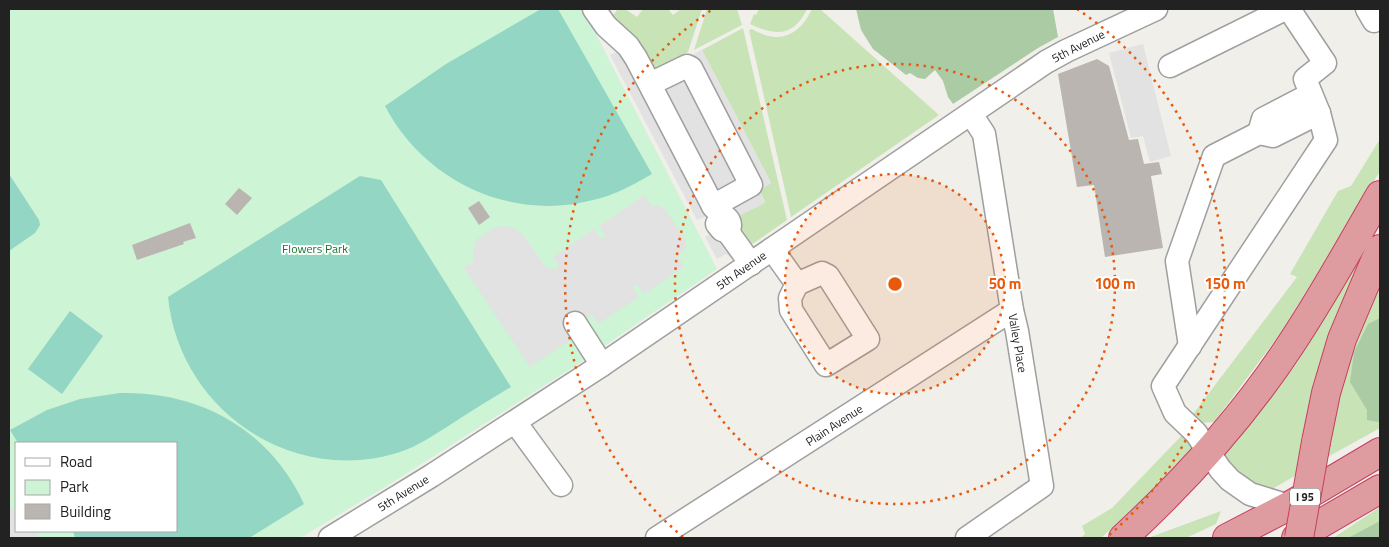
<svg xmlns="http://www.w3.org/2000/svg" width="1389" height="547" font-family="'Titillium Web',sans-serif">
<rect width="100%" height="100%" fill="#f1efea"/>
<g fill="#c8e4b6">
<polygon points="618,9 625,9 637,17 643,9 668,9 673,15 681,9 702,9 688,52 654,71 610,19"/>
<polygon points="707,9 737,9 742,25 694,50"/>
<path d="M 759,9 L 807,9 C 794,37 775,36 750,24 L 754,14 L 756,15 Z"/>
<path d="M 812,9 L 820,9 L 939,115 L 791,217 L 749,30 L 752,29 C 779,45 799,36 812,9 Z"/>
<polygon points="743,28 787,220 754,243 750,244 729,216 765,202 759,190 771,183 702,50"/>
<polygon points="1380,139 1380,171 1282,331 1214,422 1200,423 1190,418 1297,277 1290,274 1338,191 1351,186"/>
<polygon points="1350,261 1359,266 1310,399 1300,473 1272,489 1252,487 1224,461 1223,448"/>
<polygon points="1380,274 1380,428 1324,459 1342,369"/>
<polygon points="1187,430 1191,439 1193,449 1165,479 1101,538 1080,538 1085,534 1082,526 1112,508"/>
<polygon points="1380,507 1380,538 1333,538"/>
<polygon points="1221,511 1216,524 1186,538 1148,538"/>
</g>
<g fill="#abcba4">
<polygon points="856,9 1053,9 1058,37 1038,48 953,104 948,97 943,81 935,70 925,79 918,78 910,73 906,75 873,49 861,30"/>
<polygon points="1380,318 1380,420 1378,422 1367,420 1367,410 1350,382 1354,352 1368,324"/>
<polygon points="1380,521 1380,538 1348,538"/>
</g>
<path fill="#cdf4d5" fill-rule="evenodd" d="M 9,9 L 583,9 L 717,269 L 575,366 L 385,487 L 300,538 L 9,538 ZM 16,443 L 176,443 L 176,531 L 16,531 Z"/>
<g fill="#92d6c3">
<path d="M 541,9 L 558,9 L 652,174 C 633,185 615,195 593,200 C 511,222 424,181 385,106 L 446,64 Z"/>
<polygon points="9,174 39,220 40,225 35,233 9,251"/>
<path d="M 360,176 L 381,180 L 511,387 C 491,399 470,412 450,425 C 434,435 418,446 400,452 C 291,487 179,409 168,297 Z"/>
<polygon points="70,311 103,336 62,394 28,369"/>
<path d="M 120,393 C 200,391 270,430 304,504 L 249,538 L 75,538 L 73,531 L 176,531 L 176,443 L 18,443 L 10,430 L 47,410 L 80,399 Z"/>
</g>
<g fill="#e2e2e2">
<polygon points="1143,44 1171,156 1150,162 1143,136 1131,138 1109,53"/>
<polygon points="621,50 653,71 660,71 702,50 771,183 759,191 765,203 737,217 727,212 750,244 731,258 726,254 717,259 705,237 715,231 707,216 697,220 610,55"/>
<polygon points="644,195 651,205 658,205 664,208 685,239 686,248 678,256 684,267 644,294 637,285 634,285 633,288 639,297 598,324 592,315 590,315 586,321 587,329 530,367 464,268 473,261 473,250 477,239 494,228 504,226 514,228 523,234 544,265 549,268 556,269 559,266 553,257 594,229 600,238 604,238 605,235 599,226"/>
<polygon points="9,505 16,513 16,531 36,531 40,538 9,538"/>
</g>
<g fill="#bab5b0">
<polygon points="1097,59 1109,66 1129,140 1138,139 1144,164 1159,162 1162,174 1151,176 1163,248 1105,257 1094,185 1077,187 1058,74"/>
<polygon points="239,188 252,198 237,215 225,204"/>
<polygon points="479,201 490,217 479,225 468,208"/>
<polygon points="190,223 196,238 183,242 184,244 137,260 132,245"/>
</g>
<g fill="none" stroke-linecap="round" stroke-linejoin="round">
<defs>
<g id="minor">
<path d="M 594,9 L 606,26 L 628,46 L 636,58 L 713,206 C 718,215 736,217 728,232"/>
<polyline points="1367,9 1374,21"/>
<polyline points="1170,66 1285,9"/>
<polyline points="650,84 683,68 687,66 691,68 751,185 713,206"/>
<polyline points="1259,133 1263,119 1311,94"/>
<polyline points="717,224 722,230 728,232 751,264"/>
<polyline points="772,249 797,284 822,273 828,276 868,339 826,365 791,310 790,298 797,284"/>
<polyline points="575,323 602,365"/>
<polyline points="1190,346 1177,261 1214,156 1259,133 1273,136 1319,113"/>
<polyline points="515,422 561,485"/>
<polyline points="1289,506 1250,494 1230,480 1220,469 1196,433 1175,413 1163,386 1326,140 1319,113 1305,79 1325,63 1289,9"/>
<polyline points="330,538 431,476 602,365 1046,62 1066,51 1156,9"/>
<polyline points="657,538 1012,310"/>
<polyline points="967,538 1042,486 1017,331 1012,310 984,134 971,114"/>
</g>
<g id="highway">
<polyline points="1316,442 1326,393 1342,339 1380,249"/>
<path d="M 1123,538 C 1186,480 1244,416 1291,344 C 1323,296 1351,245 1380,195"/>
<polyline points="1227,538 1289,506 1380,452"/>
<polyline points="1296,538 1380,489"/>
</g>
</defs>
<use href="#minor" stroke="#9f9f9f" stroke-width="25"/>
<use href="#highway" stroke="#c73e5e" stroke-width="30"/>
<use href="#minor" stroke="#fff" stroke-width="22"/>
<use href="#highway" stroke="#de9ca0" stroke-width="28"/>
<defs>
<polyline id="highway-bridge" points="1299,538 1316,442"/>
</defs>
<use href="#highway-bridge" stroke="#c73e5e" stroke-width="30" stroke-linecap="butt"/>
<use href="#highway-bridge" stroke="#de9ca0" stroke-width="28"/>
</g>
<circle cx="895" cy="284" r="110" fill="#e8590c" fill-opacity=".12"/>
<g fill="none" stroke="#e8590c" stroke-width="2.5" stroke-dasharray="2.5 5">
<circle cx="895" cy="284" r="110"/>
<circle cx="895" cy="284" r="220"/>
<path d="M683 537A330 330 0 0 1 713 9M1077 9A330 330 0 0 1 1107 537"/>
</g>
<g text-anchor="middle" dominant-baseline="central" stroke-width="4" stroke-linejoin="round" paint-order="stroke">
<rect fill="#fff" stroke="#646464" stroke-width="1" x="1290" y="488.5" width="30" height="17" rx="4"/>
<g font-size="11" font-weight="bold" fill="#222">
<text x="1305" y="497">I 95</text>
</g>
<g font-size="12" fill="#222" stroke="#fff">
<text transform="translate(1078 46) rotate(-27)">5th Avenue</text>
<text transform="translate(741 270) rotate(-35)">5th Avenue</text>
<text transform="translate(1018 343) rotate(80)">Valley Place</text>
<text transform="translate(834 425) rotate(-33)">Plain Avenue</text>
<text transform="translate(403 493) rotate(-32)">5th Avenue</text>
</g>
<g font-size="12" fill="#1a752c" stroke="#fff">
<text x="315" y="248">Flowers Park</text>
</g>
</g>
<circle cx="895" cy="284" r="8" fill="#e8590c" stroke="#fff" stroke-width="2.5"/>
<g font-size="15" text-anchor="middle" font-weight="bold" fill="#e8590c" stroke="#fff" stroke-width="4" stroke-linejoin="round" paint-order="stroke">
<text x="1005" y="289">50 m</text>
<text x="1115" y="289">100 m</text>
<text x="1225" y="289">150 m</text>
</g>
<rect width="1389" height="547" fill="none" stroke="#222222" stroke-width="20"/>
<rect x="15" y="442" width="162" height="90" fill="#ffffff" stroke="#a7a7a7"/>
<rect x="25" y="458" width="25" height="8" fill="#ffffff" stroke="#a7a7a7"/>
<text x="60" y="467" font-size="15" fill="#222222">Road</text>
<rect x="25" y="480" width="25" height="15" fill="#cdf4d5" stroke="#a7a7a7"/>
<text x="60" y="492" font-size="15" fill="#222222">Park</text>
<rect x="25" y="504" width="25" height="15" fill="#bab5b0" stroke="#a7a7a7"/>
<text x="60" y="517" font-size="15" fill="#222222">Building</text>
</svg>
